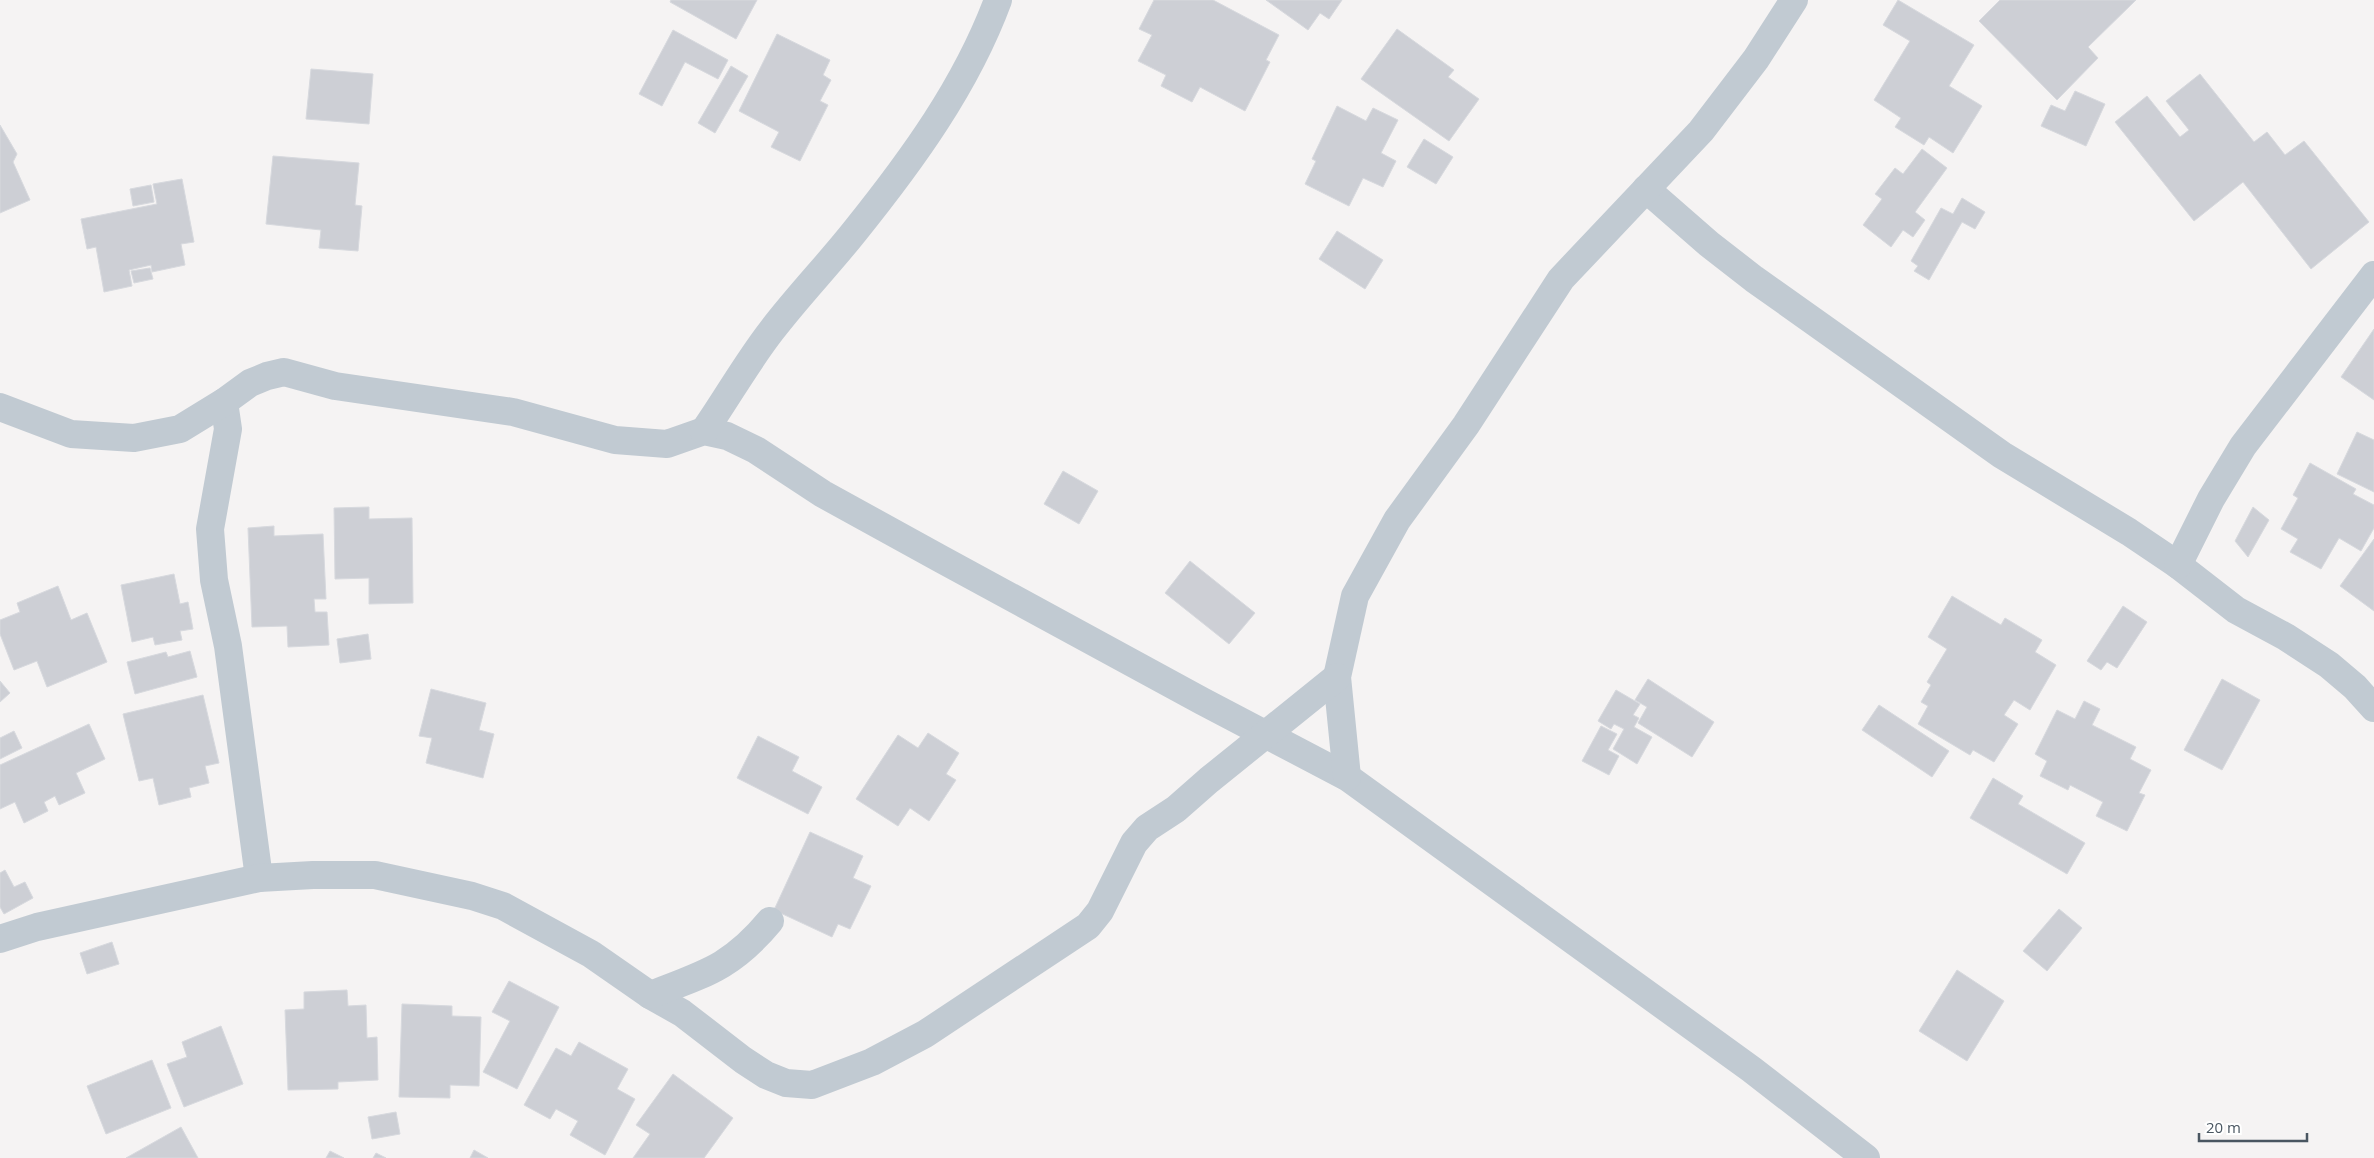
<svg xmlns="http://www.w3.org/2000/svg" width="2374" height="1158" font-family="'Open Sans',sans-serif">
<rect width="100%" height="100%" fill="#f5f3f3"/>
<g fill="#cdcfd5" stroke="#d7d9de">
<polygon points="671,0 757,0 736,39 670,2"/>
<polygon points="1154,0 1213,0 1279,35 1266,60 1270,62 1245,111 1200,87 1192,102 1161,86 1166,75 1138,61 1152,35 1139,29"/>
<polygon points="1266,0 1342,0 1329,19 1320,13 1308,30"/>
<polygon points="1898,0 1974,45 1949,86 1982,106 1953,153 1929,137 1924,145 1895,127 1901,118 1874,100 1910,41 1883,25"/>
<polygon points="2000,0 2136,0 2088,47 2098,58 2057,100 1979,21"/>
<polygon points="1397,29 1454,70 1448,77 1479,99 1449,141 1361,79"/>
<polygon points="673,30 728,60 718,79 685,62 662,106 639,94"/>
<polygon points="777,34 830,60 823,75 831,80 820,101 828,105 800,161 771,147 779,132 739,111"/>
<polygon points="731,66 748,76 715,133 698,123"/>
<polygon points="311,69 373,74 369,124 306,119"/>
<polygon points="2200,74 2254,142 2267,132 2285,155 2304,141 2369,222 2311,269 2243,182 2194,221 2115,122 2147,96 2180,137 2189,130 2166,101"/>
<polygon points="2075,91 2105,104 2086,146 2041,126 2051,105 2065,111"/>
<polygon points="1337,106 1366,121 1373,108 1398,120 1381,153 1396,161 1383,187 1363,178 1349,206 1305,184 1316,161 1312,159"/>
<polygon points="0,125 17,154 13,162 30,200 0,213"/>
<polygon points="1424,139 1453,157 1436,184 1407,167"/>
<polygon points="1922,149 1947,168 1915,212 1925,220 1913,237 1903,230 1891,247 1863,225 1882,199 1875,194 1895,168 1903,174"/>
<polygon points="273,156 359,163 355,205 362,206 358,251 319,248 321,230 266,224"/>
<polygon points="182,179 194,242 181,244 185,265 152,272 151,265 129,270 132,286 104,292 96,247 87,249 81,219 157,204 153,184"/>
<polygon points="151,185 154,202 133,206 130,189"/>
<polygon points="1962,198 1985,212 1975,229 1962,222 1929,280 1914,271 1918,266 1911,261 1941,208 1953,214"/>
<polygon points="1337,231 1383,260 1365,289 1319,259"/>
<polygon points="150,268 153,279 134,283 131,271"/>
<polygon points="2374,329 2374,400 2341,377"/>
<polygon points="2357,432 2374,440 2374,492 2337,474"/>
<polygon points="2310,463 2356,489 2353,494 2374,505 2374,528 2361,551 2339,538 2321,569 2290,552 2298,539 2281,529 2298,498 2293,495"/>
<polygon points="1063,471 1098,491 1079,524 1044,504"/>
<polygon points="369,507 369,519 412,518 413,603 369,604 369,578 335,579 334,508"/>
<polygon points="2253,507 2269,520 2248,557 2235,541"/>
<polygon points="274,526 274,536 323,534 326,599 314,599 315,612 327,612 329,645 288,647 287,626 252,627 248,528"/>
<polygon points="2374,539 2374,611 2340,586"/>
<polygon points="1190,561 1255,613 1229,644 1165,593"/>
<polygon points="174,574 180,604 188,602 193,629 180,631 182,640 155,645 153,637 132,642 121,585"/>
<polygon points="58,586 71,620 87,613 107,662 47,687 37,661 14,670 0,634 0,620 20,612 17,603"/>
<polygon points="1952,596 2001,625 2005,618 2042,640 2035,652 2056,665 2030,710 2014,700 2004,715 2018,724 1994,762 1973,750 1970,755 1918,724 1928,706 1921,702 1931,685 1927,682 1947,649 1928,637"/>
<polygon points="2123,606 2147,622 2117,668 2107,662 2101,670 2087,661"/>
<polygon points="368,634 371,659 340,663 337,639"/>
<polygon points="190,651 197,677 135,694 127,662 166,652 168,657"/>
<polygon points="1648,679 1714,722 1692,757 1638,723 1647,707 1635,700"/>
<polygon points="2222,679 2260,700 2222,770 2184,750"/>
<polygon points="0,681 10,693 0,702"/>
<polygon points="431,689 486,703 479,730 494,734 483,778 426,763 432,738 419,736"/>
<polygon points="1616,690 1640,704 1633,715 1639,718 1634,727 1652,737 1637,764 1613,749 1624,729 1614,724 1611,729 1598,721"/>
<polygon points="203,695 219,763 205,766 209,783 189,788 191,797 159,805 153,778 139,781 123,714"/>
<polygon points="2084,701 2100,709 2092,725 2136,747 2130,759 2151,770 2139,793 2145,795 2127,831 2096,816 2103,802 2070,785 2068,790 2040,776 2047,761 2035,754 2057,710 2075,719"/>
<polygon points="1879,705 1949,751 1932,777 1862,730"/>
<polygon points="89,724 105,759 76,773 85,793 59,805 55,796 44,802 48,811 24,823 15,802 0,809 0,765"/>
<polygon points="1601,726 1617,734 1608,750 1619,756 1609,775 1582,761"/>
<polygon points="14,731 22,748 0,759 0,738"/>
<polygon points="928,733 959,753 946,774 956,780 929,821 910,808 898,826 856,799 898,735 918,748"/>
<polygon points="758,736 799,757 792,771 822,787 808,814 737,778"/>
<polygon points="1993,778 2023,796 2018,804 2085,843 2067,874 1970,818"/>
<polygon points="810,832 863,856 853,878 871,886 850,929 838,924 832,937 774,910"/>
<polygon points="5,870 14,887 25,882 33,898 4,914 0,907 0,873"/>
<polygon points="2059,909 2082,928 2047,971 2023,951"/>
<polygon points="112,942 119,964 87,974 80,953"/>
<polygon points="1957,970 2004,1001 1967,1061 1919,1031"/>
<polygon points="509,981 559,1007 517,1089 483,1072 510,1021 492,1012"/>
<polygon points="347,990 348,1006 366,1005 367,1038 377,1037 378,1080 338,1082 338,1089 288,1090 285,1010 304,1009 304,992"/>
<polygon points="402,1004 452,1006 452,1016 481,1017 479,1086 450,1085 450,1098 399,1097"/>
<polygon points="221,1026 243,1084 184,1107 167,1064 187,1057 182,1042"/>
<polygon points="579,1042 628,1069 617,1089 635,1099 605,1155 570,1135 578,1121 556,1109 550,1119 524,1105 556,1048 571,1056"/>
<polygon points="152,1060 171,1108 106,1134 87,1086"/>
<polygon points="673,1074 733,1118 704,1158 633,1158 650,1134 636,1125"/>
<polygon points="396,1112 400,1134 372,1139 368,1117"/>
<polygon points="181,1127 198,1158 126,1158"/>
<polygon points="474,1150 488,1158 470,1158"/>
<polygon points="330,1151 344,1158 326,1158"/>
<polygon points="376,1153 386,1158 373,1158"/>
</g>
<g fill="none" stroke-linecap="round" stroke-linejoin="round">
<g stroke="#c1cad2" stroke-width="28">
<polyline points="1646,189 1709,244 1754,279 2002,455 2129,532 2178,565 2236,610 2286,637 2329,665 2355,687 2374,708"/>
<polyline points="224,402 228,429 210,529 214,580 228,646 259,878"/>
<polyline points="0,407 71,434 134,438 180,429 224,402 250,383 267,376 284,372 335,386 513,412 615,440 667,444 704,431 727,436 756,450 823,494 941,559 1202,701 1347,777 1751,1069 1866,1158"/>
<path d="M 704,431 C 727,398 747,362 772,330 C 798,296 828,265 855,231 C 912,160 966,86 998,0"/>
<polyline points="2178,565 2211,499 2243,446 2374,275"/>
<polyline points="1347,777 1337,677 1355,596 1397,520 1466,425 1561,279 1701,131 1756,59 1794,0"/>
<polyline points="0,939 37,927 259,878 313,875 375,875 472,896 503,906 591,954 650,995 682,1013 743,1060 766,1075 786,1083 812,1085 872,1062 925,1034 1088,926 1100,911 1134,843 1147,828 1176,809 1209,780 1337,677"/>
<path d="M 650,995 C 704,974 731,968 770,921"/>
</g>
</g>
<path d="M2199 1133v8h108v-8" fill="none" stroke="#4a5661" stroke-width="2.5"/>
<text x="2206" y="1133" font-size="15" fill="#4a5661" stroke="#ffffff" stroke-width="4" paint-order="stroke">20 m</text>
</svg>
